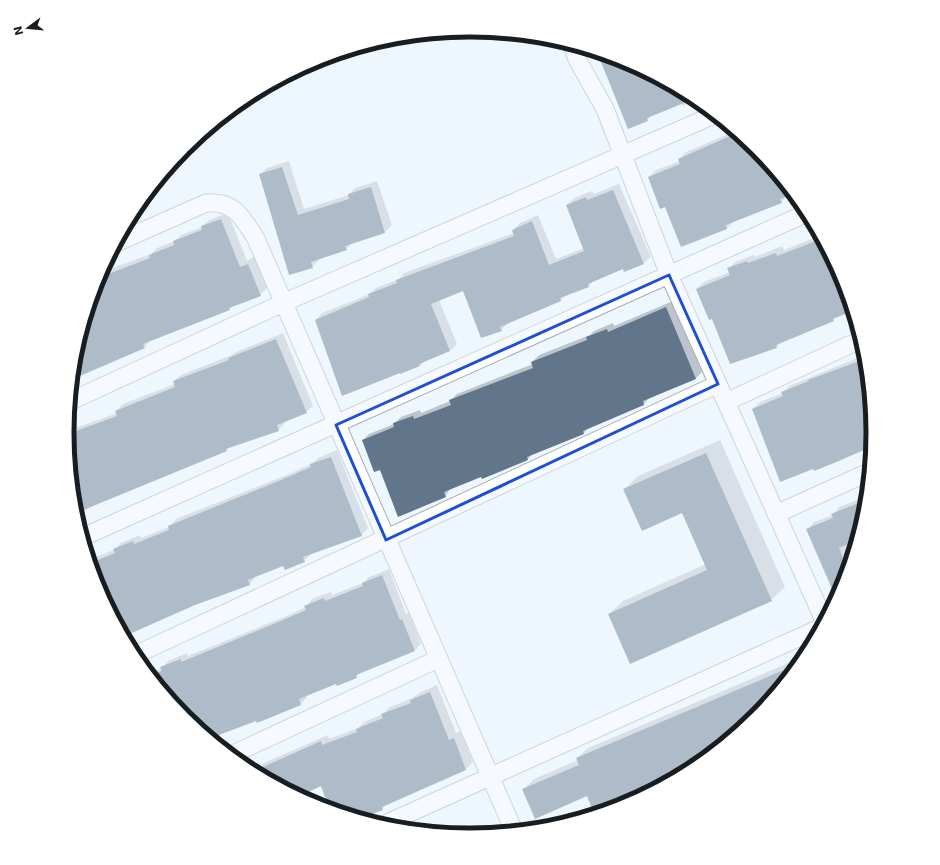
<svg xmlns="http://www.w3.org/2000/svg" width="940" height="865" font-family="'DejaVu Sans',sans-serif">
<rect width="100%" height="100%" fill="#eef6fe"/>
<g fill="#0003">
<polygon points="598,53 624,61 696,100 682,106 681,103 653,114 647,120"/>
<polygon points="733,130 755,148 788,195 781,202 734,221 727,228 681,245 665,206 649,177 656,170 680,161 679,159 686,152 733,132"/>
<polygon points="289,161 304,209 349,195 355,188 377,181 392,225 385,232 353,242 346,249 318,258 319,260 312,267 260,174 267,168"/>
<polygon points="619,184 651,257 644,263 625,271 624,268 594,280 589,286 566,295 561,300 508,323 501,330 463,290 439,300 457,344 450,351 425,361 420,366 316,320 322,313 370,294 376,288 399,279 404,273 514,233 513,230 520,223 538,215 556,259 584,248 567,205 574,198 592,191 594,194"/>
<polygon points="228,213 247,261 254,257 267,288 260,295 234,305 230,309 151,340 144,347 73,378 75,354 101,272 151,254 157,248 175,241 181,235 202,227 209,220"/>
<polygon points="819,236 842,279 852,310 837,316 833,320 782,341 777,347 730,363 713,318 697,289 704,282 730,272 728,269 735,262 754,255 755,257 782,246 784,250"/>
<polygon points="673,301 702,372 695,379 650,397 644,404 589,427 584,433 533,453 528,459 451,488 445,496 380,469 363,440 369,434 394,424 401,417 420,410 421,413 450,401 457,394 533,364 532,362 539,355 590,335 594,331 613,323 614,326"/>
<polygon points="283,333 313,406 306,412 284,421 285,423 278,430 229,447 226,450 90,506 84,513 77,516 68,431 117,413 116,411 123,404 175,384 174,381 181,375 232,355 236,352"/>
<polygon points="865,355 872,433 871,445 781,481 753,409 760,402 783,393 789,386"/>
<polygon points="720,440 785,587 771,600 609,614 623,601 706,564 683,512 624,490 638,476"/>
<polygon points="337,450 368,528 362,535 311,554 304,561 284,565 256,576 250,584 195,604 124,635 98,586 91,562 96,557 114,550 121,543 140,535 141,538 169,527 176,519 289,474 313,463 318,458"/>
<polygon points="867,491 865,511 842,587 808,529 814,522 833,515 839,507 860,499"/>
<polygon points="389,569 406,614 409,613 421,644 414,651 361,672 356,677 336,682 307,695 307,697 301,704 219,734 212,739 185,717 149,673 162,668 168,661 187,653 188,656 284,617 306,607 312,599 331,592 332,595 363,583 369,577"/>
<polygon points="805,656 754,717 693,767 624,804 595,813 587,795 524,789 534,779 578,760 577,758 588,748"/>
<polygon points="437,685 456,733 461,731 473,762 466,769 388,803 382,809 355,816 331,809 321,784 298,795 258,773 257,771 264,763 328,735 329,739 358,728 364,722 383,714 390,707 413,698 419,693"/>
</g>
<g fill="#61768b">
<polygon points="597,52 624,61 694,99 647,118 648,121 628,129"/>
<polygon points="737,133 755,148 793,194 780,199 782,203 726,225 727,229 681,247 665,207 660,209 648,177 680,164 678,159"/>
<polygon points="282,167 298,215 349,199 348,194 371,187 385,233 345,246 347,250 311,262 313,268 289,275 259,174"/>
<polygon points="613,190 644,264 624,272 623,269 588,284 589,287 560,298 561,301 500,327 502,331 481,338 463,291 431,304 450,351 419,364 420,366 400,374 400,373 342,396 315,320 369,297 368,294 397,283 396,280 514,236 512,230 532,221 549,265 584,251 566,205 586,197 587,200"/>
<polygon points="221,219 240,267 248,264 261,296 229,308 230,310 143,344 145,348 73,379 75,354 98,278 150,258 149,255 174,245 173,241 202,230 201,226"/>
<polygon points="821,239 842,279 852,311 833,319 834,321 776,345 777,348 730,364 712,319 709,320 696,289 730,275 727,268 747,261 748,263 776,253 777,256"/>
<polygon points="666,307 696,379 643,401 644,405 583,431 584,434 527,457 528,460 482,479 481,477 444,492 446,497 398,517 380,470 374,472 362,440 394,427 393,423 413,416 414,419 451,405 449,400 533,368 531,362 587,340 586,337 607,329 608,332"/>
<polygon points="276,339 307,413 277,425 279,431 226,449 227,451 76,513 68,434 117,416 115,411 175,387 173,381 229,360 228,358"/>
<polygon points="865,359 872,433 871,447 834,463 814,471 813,469 780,482 752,409 783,396 781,392 809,381 808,380"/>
<polygon points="706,453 772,601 630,664 608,614 707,570 682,513 642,531 623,489"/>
<polygon points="331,457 362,536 303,557 305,562 285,570 283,566 248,580 250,585 195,605 125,636 98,586 91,563 115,553 113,549 133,541 134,544 169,530 168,526 281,480 311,467 310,464"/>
<polygon points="866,500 865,511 856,541 839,548 847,569 842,587 836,598 806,529 833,518 831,514"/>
<polygon points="382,575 400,620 402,619 415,651 356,675 357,678 337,686 336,684 299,699 301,705 257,723 256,721 211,738 185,717 151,675 162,671 160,667 181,659 181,662 276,623 306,610 304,606 324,598 325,601 363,586 362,583"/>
<polygon points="798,664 754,717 693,767 624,804 594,814 587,796 535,819 522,789 579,765 576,758"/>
<polygon points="430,692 449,740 454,738 466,770 382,807 383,810 361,818 329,808 321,786 300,796 254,771 321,741 322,745 357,732 356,729 383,718 381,714 411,703 410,700"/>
</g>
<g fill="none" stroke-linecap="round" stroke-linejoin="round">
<defs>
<g id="minor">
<polyline points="572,45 577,59 605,109 669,275 824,620"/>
<path d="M 118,242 L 206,203 C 234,200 243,218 256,239 L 514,831"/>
<polyline points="71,401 283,303 714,115"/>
<polyline points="726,402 860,340"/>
<polyline points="776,514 869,472"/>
<polyline points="83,537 807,213"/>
<polyline points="135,655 718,384"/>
<polyline points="231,755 438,659"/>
<polyline points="383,825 820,628"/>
</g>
</defs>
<use href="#minor" stroke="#a2aebb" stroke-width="19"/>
<use href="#minor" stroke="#fff" stroke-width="17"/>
</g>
<path d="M0 0H940V865H0ZM 669,275 L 718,384 L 386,540 L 336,425 Z" fill="#eef6fe" fill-opacity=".55" fill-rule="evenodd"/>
<path fill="none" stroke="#1d4ed8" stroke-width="3" stroke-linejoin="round" d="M 669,275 L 718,384 L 386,540 L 336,425 Z"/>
<path d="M0 0H940V865H0ZM469 37H471A395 395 0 0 1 866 432V433A395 395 0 0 1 471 828H469A395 395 0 0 1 74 433V432A395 395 0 0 1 469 37Z" fill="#fff" fill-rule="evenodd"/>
<path fill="none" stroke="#181d22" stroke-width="5" d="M469 37H471A395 395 0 0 1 866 432V433A395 395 0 0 1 471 828H469A395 395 0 0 1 74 433V432A395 395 0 0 1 469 37Z"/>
<g transform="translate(28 28) rotate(254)" stroke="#ffffff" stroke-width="3" paint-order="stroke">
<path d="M0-3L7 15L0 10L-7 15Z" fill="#181d22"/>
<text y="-6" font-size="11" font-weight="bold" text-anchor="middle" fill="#181d22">N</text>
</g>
</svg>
